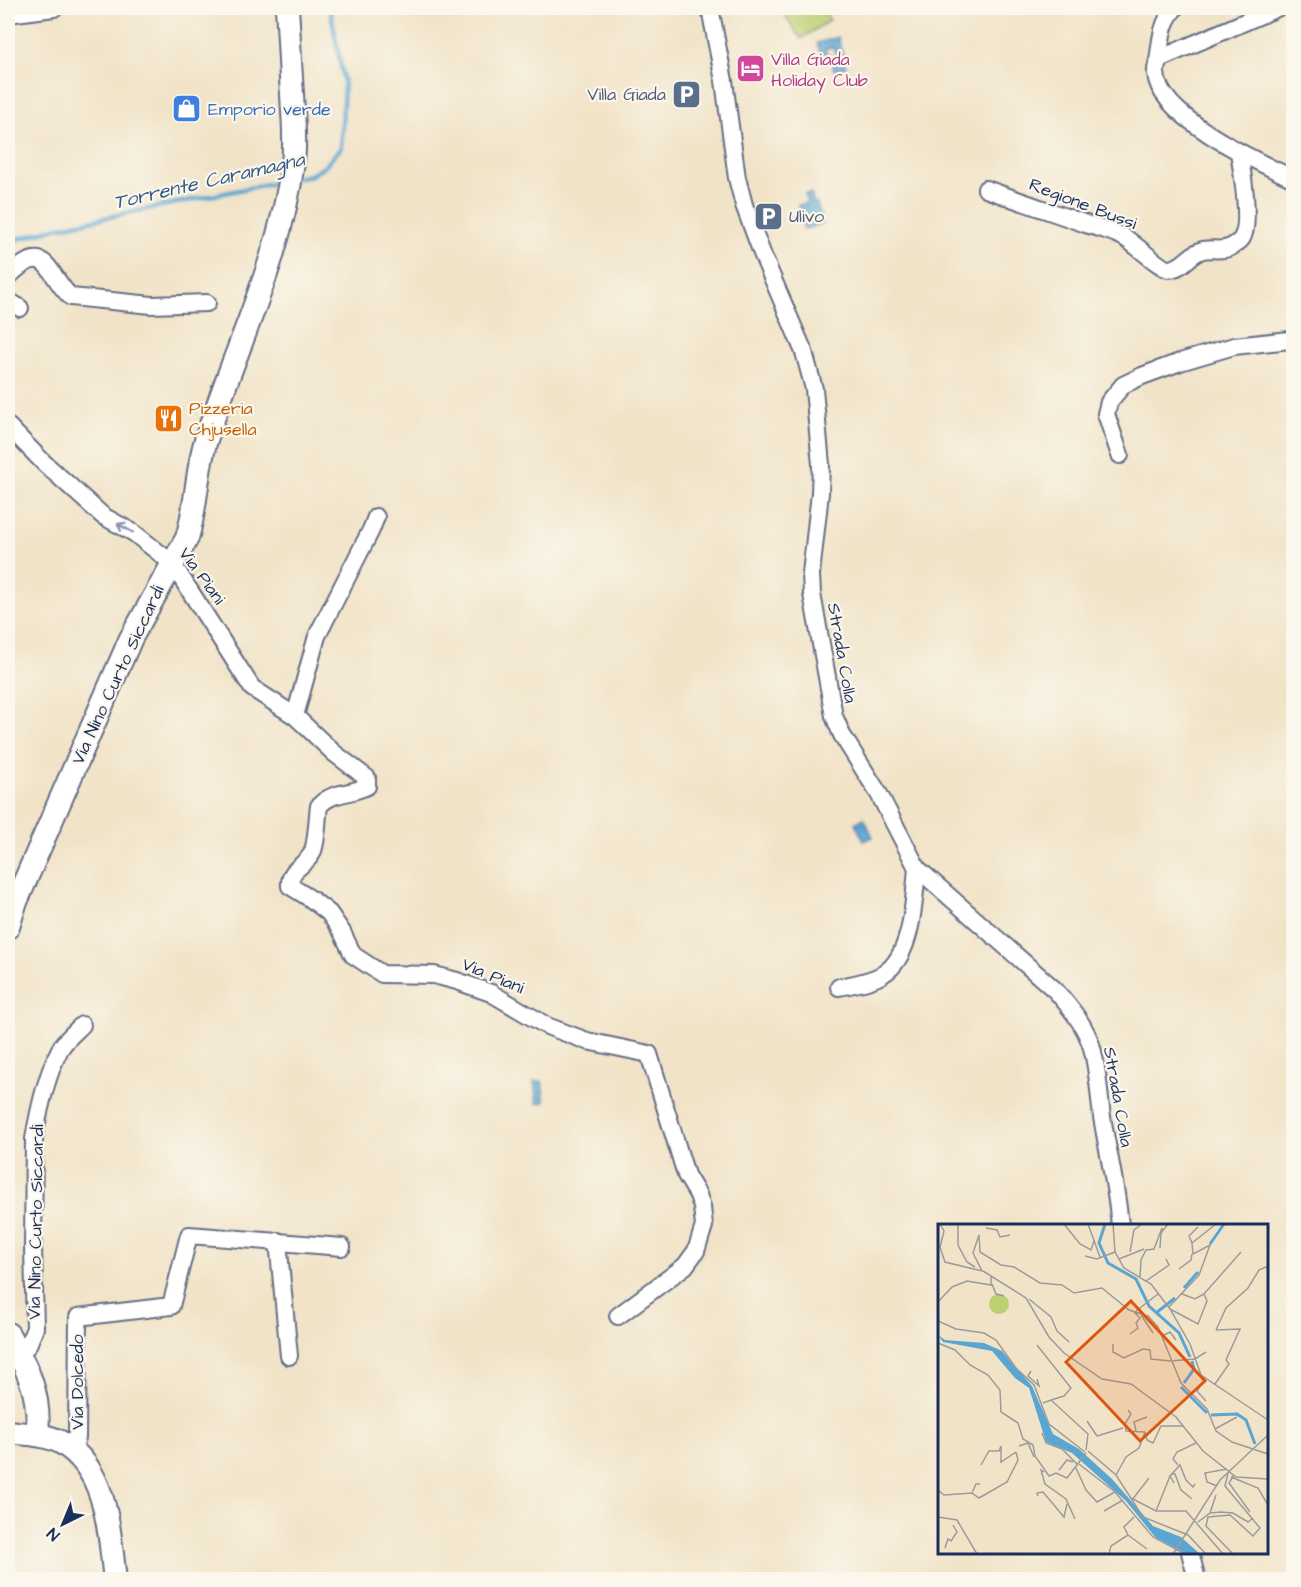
<svg xmlns="http://www.w3.org/2000/svg" width="1301" height="1587" font-family="'Architects Daughter',sans-serif">
<rect width="100%" height="100%" fill="#fbf7ec"/>
<filter id="ink" filterUnits="userSpaceOnUse"><feTurbulence type="fractalNoise" baseFrequency=".0167" numOctaves="2"/><feDisplacementMap in="SourceGraphic" scale="12" xChannelSelector="R" yChannelSelector="G"/><feConvolveMatrix kernelMatrix="1 2 1 2 8 2 1 2 1" color-interpolation-filters="sRGB"/></filter>
<filter id="wash" filterUnits="userSpaceOnUse"><feTurbulence type="fractalNoise" baseFrequency=".008" numOctaves="4" result="noise"/><feDisplacementMap in="SourceGraphic" scale="24" xChannelSelector="R" yChannelSelector="G"/><feGaussianBlur stdDeviation="1.35" result="paint"/><feColorMatrix in="noise" values="0 0 0 0 0 0 0 0 0 0 0 0 0 0 0 0 0 1.4 0 .05"/><feComposite in="paint" operator="in"/></filter>
<g filter="url(#wash)">
<rect width="100%" height="100%" fill="#f1e3c7"/>
<polygon fill="#bbcf73" stroke="#6b7f68" stroke-width="1.5" points="780,8 822,8 830,20 801,39"/>
<g fill="#5aa6d2" stroke="#3a6a98" stroke-width="1.5">
<polygon points="838,37 846,67 834,70 832,65 838,63 833,47 825,49 826,53 830,55 830,61 823,61 817,43"/>
<polygon points="811,193 814,204 817,203 823,224 804,229 798,205 807,203 805,194"/>
<polygon points="864,818 873,837 864,841 855,823"/>
<polygon points="542,1081 545,1102 537,1103 534,1082"/>
</g>
<g fill="none" stroke-linecap="round" stroke-linejoin="round">
<g stroke="#5aa6d2" stroke-width="4.5">
<polyline points="297,178 311,175 324,167 341,148 344,83 330,8"/>
<polyline points="8,242 56,228 283,181"/>
</g>
</g>
</g>
<g filter="url(#ink)">
<g fill="none" stroke-linecap="round" stroke-linejoin="round">
<defs>
<g id="street">
<path d="M 710,8 L 724,81 L 737,178 L 744,205 L 763,256 L 804,352 L 814,389 L 821,465 L 820,493 L 811,574 L 812,594 L 834,716 L 842,735 L 879,794 L 917,868 L 1055,990 C 1070,1007 1086,1026 1092,1048 C 1098,1070 1099,1094 1102,1117 C 1108,1153 1117,1189 1120,1226"/>
<path d="M 1175,8 C 1163,21 1161,37 1159,54 C 1159,60 1155,67 1156,73 C 1158,117 1258,162 1294,179"/>
<polyline points="8,14 54,8"/>
<polyline points="1159,59 1277,8"/>
<path d="M 986,189 C 1019,201 1052,212 1086,224 C 1098,228 1113,231 1125,238 C 1134,243 1161,269 1169,269 C 1182,269 1189,255 1200,251 C 1210,247 1221,252 1231,247 C 1234,245 1240,242 1242,238 C 1251,224 1242,170 1239,152"/>
<path d="M 8,277 C 48,238 46,274 71,297 L 152,305 L 207,303"/>
<polyline points="8,307 12,303 20,308"/>
<path d="M 8,426 L 44,463 L 103,516 L 134,533 L 172,563 L 252,688 L 295,716 L 334,753 L 367,778 L 367,786 C 350,795 332,791 319,806 C 317,818 317,846 311,855 C 303,867 289,869 290,886 L 311,899 L 329,913 L 342,932 L 353,955 L 382,974 L 434,975 L 457,981 L 491,993 L 547,1026 L 587,1041 L 649,1054 L 686,1175 L 698,1195 L 702,1207 L 704,1226 L 696,1251 L 685,1266 L 618,1316"/>
<polyline points="1120,455 1106,414 1109,402 1123,385 1142,376 1180,362 1234,346 1290,340 1294,338"/>
<polyline points="295,716 317,636 371,530 376,517"/>
<path d="M 839,987 C 853,984 871,982 883,974 C 913,956 914,899 917,868"/>
<polyline points="278,1241 289,1356"/>
<path d="M 19,1354 L 28,1345 L 35,1328 L 33,1248 L 34,1139 C 39,1109 46,1076 60,1049 C 65,1040 74,1033 82,1025"/>
<polyline points="71,1451 77,1438 78,1317 171,1306 189,1235 342,1247"/>
<polyline points="1190,1552 1197,1580"/>
</g>
<g id="secondary">
<path d="M 8,927 L 15,904 L 131,638 L 187,538 C 197,506 196,472 206,440 C 235,348 281,259 293,162 C 296,139 293,117 292,94 C 290,65 289,36 287,8"/>
<path d="M 8,1334 C 28,1369 41,1395 37,1435"/>
<path d="M 8,1432 C 24,1434 47,1434 62,1443 C 108,1470 109,1533 115,1580"/>
</g>
</defs>
<use href="#street" stroke="#666e83" stroke-width="20"/>
<use href="#secondary" stroke="#666e83" stroke-width="26"/>
<use href="#street" stroke="#fff" stroke-width="16"/>
<use href="#secondary" stroke="#fff" stroke-width="22"/>
</g>
<defs><path id="oneway-shaft" d="M-6 0H5M1.5-3L5.5 0L1.5 3" fill="none" stroke-width="1.6" stroke-linecap="round" stroke-linejoin="round" transform="scale(1.5)"/></defs>
<use stroke="#8d97ae" href="#oneway-shaft" transform="translate(125 528) rotate(-151)"/>
</g>
<defs>
<symbol id="hotel-square" viewBox="-11 -11 22 22"><rect x="-9" y="-9" width="18" height="18" rx="4" fill="#d1479c" stroke="#fbf7ec"/><path d="M-6-4.5h1.5V1H6V5H4.5V3h-9V5H-6ZM-4 0a1.8 1.8 0 1 1 3.6 0ZM.5 0V-2.5h3Q6-2.5 6 0Z" fill="#fff"/></symbol>
<symbol id="parking-square" viewBox="-11 -11 22 22"><rect x="-9" y="-9" width="18" height="18" rx="4" fill="#5c6f8a" stroke="#fbf7ec"/><path d="M-3.5-5.5H1a3.5 3.5 0 0 1 0 7H-1V5.5H-3.5ZM-1-3.4V-.6H.8a1.4 1.4 0 0 0 0-2.8Z" fill="#fff"/></symbol>
<symbol id="shop-square" viewBox="-11 -11 22 22"><rect x="-9" y="-9" width="18" height="18" rx="4" fill="#3f7fe0" stroke="#fbf7ec"/><path d="M-5-2.5h2.3a2.7 3.5 0 0 1 5.4 0H5L5.5 6h-11ZM-1.5-2.5h3a1.5 2.3 0 0 0-3 0Z" fill="#fff"/></symbol>
<symbol id="restaurant-square" viewBox="-11 -11 22 22"><rect x="-9" y="-9" width="18" height="18" rx="4" fill="#e8710a" stroke="#fbf7ec"/><path d="M-5-6h1v4h1v-4h1v4h1v-4h1v5L-1.5 .5V6h-2V.5L-5-1ZM5-6V6H3V1.5H1.5Q1.5-4 5-6Z" fill="#fff"/></symbol>
</defs>
<g fill-rule="evenodd">
<use href="#hotel-square" x="734" y="52" width="33" height="33"/>
<use href="#parking-square" x="670" y="78" width="33" height="33"/>
<use href="#shop-square" x="170" y="92" width="33" height="33"/>
<use href="#parking-square" x="752" y="200" width="33" height="33"/>
<use href="#restaurant-square" x="152" y="402" width="33" height="33"/>
</g>
<g text-anchor="middle" dominant-baseline="central" stroke-width="4.5" stroke-linejoin="round" paint-order="stroke">
<g font-size="18" fill="#b23c85" stroke="#fbf7ec" text-anchor="start">
<text x="771" y="59">Villa Giada<tspan x="771" dy="21">Holiday Club</tspan></text>
</g>
<g font-size="18" fill="#4e5e75" stroke="#fbf7ec" text-anchor="end">
<text x="666" y="94">Villa Giada</text>
<text x="789" y="216" text-anchor="start">Ulivo</text>
</g>
<g font-size="18" fill="#366cbe" stroke="#fbf7ec" text-anchor="start">
<text x="208" y="109">Emporio verde</text>
</g>
<g font-size="18" fill="#1b2f5e" stroke="#fbf7ec">
<text transform="translate(1083 204) rotate(21)">Regione Bussi</text>
<text transform="translate(202 576) rotate(54)">Via Piani</text>
<text transform="translate(842 653) rotate(80)">Strada Colla</text>
<text transform="translate(118 675) rotate(-65)">Via Nino Curto Siccardi</text>
<text transform="translate(493 976) rotate(23)">Via Piani</text>
<text transform="translate(1118 1097) rotate(80)">Strada Colla</text>
<text transform="translate(36 1222) rotate(-89)">Via Nino Curto Siccardi</text>
<text transform="translate(77 1382) rotate(-90)">Via Dolcedo</text>
</g>
<g font-size="18" fill="#c56008" stroke="#fbf7ec" text-anchor="start">
<text x="189" y="408">Pizzeria<tspan x="189" dy="21">Chjusella</tspan></text>
</g>
<g font-size="20" font-style="italic" fill="#315987" stroke="#fbf7ec">
<text transform="translate(209 181) rotate(-13)">Torrente Caramagna</text>
</g>
</g>
<g transform="translate(938 1224)">
<rect width="330" height="330" fill="#f1e3c7"/>
<path d="M51 80a10 10 0 1 1 20 0a10 10 0 1 1-20 0Z" fill="#bbcf73"/>
<path d="M 0,111 L 7,116 L 46,119 L 64,127 L 94,162 L 115,210 L 141,225 L 174,255 L 215,302 L 243,313 L 262,330 L 249,330 L 218,314 L 188,277 L 134,229 L 108,218 L 91,164 L 77,154 L 54,127 L 5,118 Z" fill="#5aa6d2"/>
<path fill="none" stroke="#5aa6d2" stroke-width="3" d="M 167,0 L 161,19 L 170,39 L 198,55 L 211,82 L 241,109 L 252,133M 272,20 L 286,0M 246,64 L 260,48M 218,89 L 237,74M 246,159 L 256,145 L 254,137M 243,163 L 269,189M 273,191 L 299,190 L 308,196 L 317,220"/>
<path fill="none" stroke="#9b9b9d" stroke-width="1.5" d="M 2,0 L 6,7 L 2,23 L 7,38 L 44,47 L 35,29 L 41,11 L 42,28 L 63,41 L 76,43 L 102,59 L 124,61 L 136,69 L 164,64 L 191,86 L 210,92 L 220,103 L 243,159 L 269,185 L 278,207 L 294,218 L 330,230M 20,0 L 20,21 L 29,38 L 37,43M 126,0 L 142,20 L 153,26 L 156,17M 150,0 L 162,33M 175,0 L 177,28M 48,4 L 59,6 L 62,13 L 72,11M 254,19 L 251,12 L 260,3M 222,24 L 223,9 L 230,0M 192,28 L 196,6 L 204,0M 255,30 L 254,19 L 278,0M 147,32 L 159,35 L 177,28 L 186,44 L 213,60 L 232,85 L 252,120 L 263,151 L 330,196M 181,35 L 206,25M 241,45 L 253,36 L 254,30M 45,47 L 88,74 L 111,113 L 126,129 L 164,155 L 193,160 L 238,193 L 265,227 L 298,253 L 330,255M 202,54 L 203,36 L 208,26 L 216,25 L 224,4 L 224,7M 208,57 L 231,41 L 228,35M 54,60 L 58,70 L 66,72M 244,70 L 257,75 L 266,70 L 303,28M 91,75 L 113,93 L 119,107 L 131,118M 0,78 L 14,63 L 29,57 L 53,61 L 53,53M 231,83 L 261,51 L 272,21 L 255,30M 232,85 L 260,100 L 269,77 L 266,70M 198,87 L 220,70M 203,91 L 215,109M 0,97 L 18,105 L 46,109 L 58,116 L 78,144 L 96,161 L 111,200 L 147,228M 278,106 L 288,84 L 310,64 L 321,46 L 330,42M 192,110 L 200,104 L 198,99 L 202,94 L 196,88M 224,112 L 232,108 L 238,116M 0,119 L 17,126 L 32,141 L 50,151 L 62,166 L 63,188 L 80,199 L 85,215 L 95,221 L 97,232 L 111,252 L 118,249 L 129,254 L 148,229M 175,120 L 175,128 L 186,134 L 205,125 L 212,126 L 213,135 L 232,137 L 257,135 L 268,128M 99,121 L 133,164 L 126,172 L 113,176M 93,147 L 90,152 L 101,162 L 99,155M 267,155 L 259,167 L 268,177M 277,160 L 291,140 L 288,136 L 302,105 L 278,106M 105,179 L 113,176 L 150,210 L 148,226M 190,186 L 193,190 L 187,200 L 188,207 L 207,208M 149,197 L 159,212M 277,205 L 299,193M 198,207 L 196,198 L 209,193M 207,208 L 209,216 L 215,219 L 223,202 L 245,202M 104,209 L 108,219 L 124,225 L 139,240M 159,212 L 185,204M 81,222 L 90,219 L 96,233M 150,227 L 178,251 L 205,293 L 250,311 L 268,330M 141,240 L 177,268 L 215,313 L 247,330M 43,241 L 51,227 L 61,227 L 63,222 L 63,238 L 78,228M 240,241 L 235,235 L 239,228 L 258,219M 138,244 L 148,266 L 159,278 L 177,268M 121,246 L 129,236 L 135,238M 106,248 L 103,246 L 107,260 L 128,275 L 137,295M 290,249 L 287,262 L 322,304 L 315,312 L 292,291 L 270,293 L 268,302 L 295,330M 233,250 L 237,250 L 243,266 L 254,275M 178,251 L 188,233 L 201,224 L 207,208M 296,251 L 291,259 L 312,288M 232,252 L 242,241 L 248,256 L 255,263 L 257,260M 293,253 L 320,264 L 330,281M 42,260 L 38,260 L 34,269 L 41,274 L 69,258 L 80,236 L 78,228M 279,262 L 269,258 L 267,249 L 289,245M 0,266 L 6,271 L 34,269M 100,272 L 99,269 L 105,268 L 126,293 L 129,280M 193,274 L 218,287 L 248,287 L 285,330M 194,276 L 211,254M 166,287 L 185,276M 218,287 L 232,252 L 236,259M 272,289 L 278,271M 0,293 L 19,296 L 39,330M 260,298 L 272,289 L 283,288 L 295,289 L 310,298 L 315,294M 190,311 L 209,325M 7,324 L 10,315 L 13,317 L 19,308 L 15,301M 171,330 L 173,322 L 190,311 L 186,303 L 196,293M 235,330 L 282,256 L 330,211"/>
<path fill="#de5710" fill-opacity="0.15" stroke="#de5710" stroke-width="3" d="M 193,77 L 267,157 L 202,217 L 128,138 Z"/>
<rect width="330" height="330" fill="none" stroke="#1b2f5e" stroke-width="3"/>
</g>
<rect width="1301" height="1587" fill="none" stroke="#fbf7ec" stroke-width="30"/>
<g transform="translate(63 1524) rotate(223)" stroke="#fbf7ec" stroke-width="4.5" paint-order="stroke">
<path d="M0-4.5L10 22L0 15L-10 22Z" fill="#1b2f5e"/>
<text y="-9" font-size="16" font-weight="bold" text-anchor="middle" fill="#1b2f5e">N</text>
</g>
</svg>
